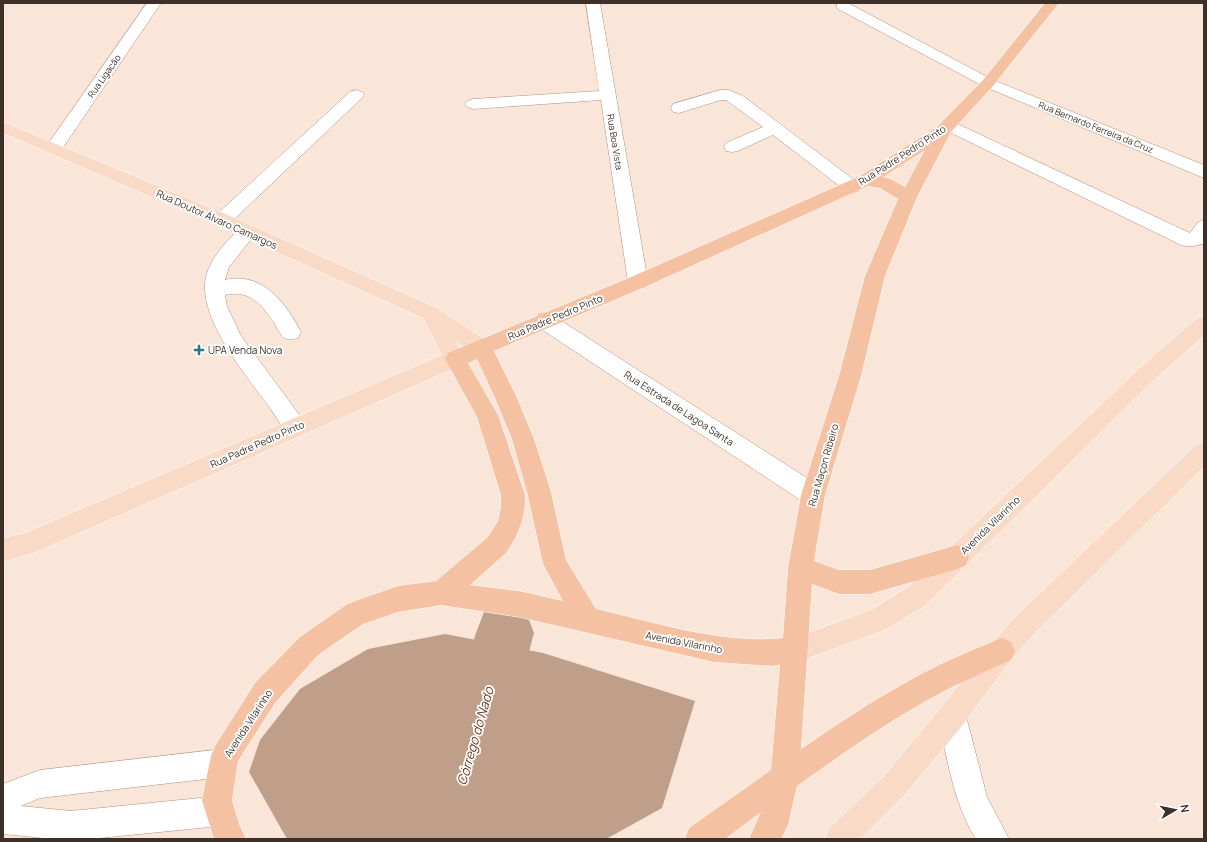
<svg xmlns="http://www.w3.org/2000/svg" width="1207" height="842" font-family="Manrope,sans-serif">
<rect width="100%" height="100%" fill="#fae6d9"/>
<polygon fill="#bf9e8a" points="445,634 543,653 695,701 662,808 606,839 287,839 249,772 260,740 300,689 368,649"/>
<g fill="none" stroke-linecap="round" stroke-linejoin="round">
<polygon fill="#bf9e8a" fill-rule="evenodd" points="505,604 526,612 534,633 478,839 412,839 476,633 484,612"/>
<defs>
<g id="minor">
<polygon points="147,3 161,3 60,152 54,153 48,152 46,148 48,144"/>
<polygon points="586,3 600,3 648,282 645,287 638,289 631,287 628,282 601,100 473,109 467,107 465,104 467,101 473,99 599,91"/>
<polygon points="838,3 848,3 993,80 1204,165 1204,178 983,86 838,9 836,6"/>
<polygon points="356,90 362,92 364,95 362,98 228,225 222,226 216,225 213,220 216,215 350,92"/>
<polygon points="720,90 729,90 743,96 858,183 861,187 858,191 852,193 846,191 773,135 738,151 732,152 726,151 724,147 726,143 763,127 726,100 721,100 679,113 673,112 671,108 673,104"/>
<path d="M 949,120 L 1190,233 L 1198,222 L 1204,220 L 1204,241 L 1203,244 C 1195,246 1189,247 1181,245 L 943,129 L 941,125 L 943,121 Z"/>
<path d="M 247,226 L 254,228 L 256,233 L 229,267 L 225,280 C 262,271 286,303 301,332 L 298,338 C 293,339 288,341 283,337 C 280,334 277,328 275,324 C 262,305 250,289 225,295 L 227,306 L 241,336 L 303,420 L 306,427 L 303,434 L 295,437 L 287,434 C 281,425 276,417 270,408 C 248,378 206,328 205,289 C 204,275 211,261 220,250 C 227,241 236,230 247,226 Z"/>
<polygon points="545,313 552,315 821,487 825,495 821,503 813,506 805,503 538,327 535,321 538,315"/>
<path d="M 952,702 L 962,706 L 966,716 L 987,797 L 1009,839 L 976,839 C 953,803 947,757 938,716 L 942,706 Z"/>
<polygon points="223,749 233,753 237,763 233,773 223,777 40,798 21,806 71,811 220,796 230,801 235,811 230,821 220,826 90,839 53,839 3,834 3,784 40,770"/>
</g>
<g id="major">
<path d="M 3,122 L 228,215 L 437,308 L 489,342 L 492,348 L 489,354 C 476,358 466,348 456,341 L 465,359 L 462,365 L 36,552 L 3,562 L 3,538 L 25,533 L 442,355 L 423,318 L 216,225 L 3,133 Z"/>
<polygon points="1204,316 1204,336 1157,377 926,605 889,628 880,632 795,663 786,659 782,650 786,641 873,609 908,587 1143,365 1197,318"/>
<polygon points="1204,442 1204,467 1037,631 1011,660 962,726 903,797 861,839 825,839 829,828 883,777 942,706 993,642 1019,613 1196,445"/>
</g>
<path id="highway" d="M 1045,3 L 1059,3 L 993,86 L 951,132 L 917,197 L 885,276 L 861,376 L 825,495 L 814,561 L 839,570 L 870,570 L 957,545 L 966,549 L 969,557 L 966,565 L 957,569 L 870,594 L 839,594 L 812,584 L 801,749 C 835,726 869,703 905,683 C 936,665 969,651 1002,638 L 1011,642 L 1015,651 L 1011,660 C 982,673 952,686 924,702 C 880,727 838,757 797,786 L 788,825 L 781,839 L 749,839 L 761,812 L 725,839 L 685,839 L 689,828 L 771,770 L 780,665 L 771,666 L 714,662 L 519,617 L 441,605 L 398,612 L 363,624 L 318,655 L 275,703 L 238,761 L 232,800 L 239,824 L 246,839 L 214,839 L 202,800 L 211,756 L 215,746 L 255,683 L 300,637 L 346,605 L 355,601 L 398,586 L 436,581 L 488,537 L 498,521 L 501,508 L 501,495 L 477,417 L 445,359 L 448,353 L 631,277 L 860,176 L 938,126 L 983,80 ZM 925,150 L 905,187 L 891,179 L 883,177 ZM 868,186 L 880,188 L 898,199 L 865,276 L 839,376 L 801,495 L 788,568 L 783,638 C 726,645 652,622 596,609 L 566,560 L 551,492 L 534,439 L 517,398 L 494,351 L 645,287 ZM 477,359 L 495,398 L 512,439 L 527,492 L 543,564 L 563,601 L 519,591 L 470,585 L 506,553 C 518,536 526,517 525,495 L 498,415 L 468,363 Z"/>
</defs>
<use href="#minor" stroke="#b0917e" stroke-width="1"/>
<use href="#major" stroke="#fff" stroke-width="1"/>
<use href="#highway" stroke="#fff" stroke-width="1"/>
<use href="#minor" fill="#fff" fill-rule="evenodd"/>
<use href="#major" fill="#f8dac7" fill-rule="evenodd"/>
<use href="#highway" fill="#f4c2a2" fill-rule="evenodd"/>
</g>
<path fill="#317485" stroke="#fff" stroke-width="1.5" d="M197 344h4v4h4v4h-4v4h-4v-4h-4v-4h4z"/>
<g text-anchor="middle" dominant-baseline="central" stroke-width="3.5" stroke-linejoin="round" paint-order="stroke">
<g font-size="9" fill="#3d3028" stroke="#fff">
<text transform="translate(104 76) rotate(-55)">Rua Ligacão</text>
<text transform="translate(1096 127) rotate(22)">Rua Bernardo Ferreira da Cruz</text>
<text transform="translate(615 142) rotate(81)">Rua Boa Vista</text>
</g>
<g font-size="10" fill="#3d3028" stroke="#fff">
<text transform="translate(902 155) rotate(-33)">Rua Padre Pedro Pinto</text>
<text transform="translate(217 219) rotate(24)">Rua Doutor Álvaro Camargos</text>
<text transform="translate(555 317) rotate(-23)">Rua Padre Pedro Pinto</text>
<text transform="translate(679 408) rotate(33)">Rua Estrada de Lagoa Santa</text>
<text transform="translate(257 444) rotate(-24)">Rua Padre Pedro Pinto</text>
<text transform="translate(823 465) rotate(-74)">Rua Maçon Ribeiro</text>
<text transform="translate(990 525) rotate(-44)">Avenida Vilarinho</text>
<text transform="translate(684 642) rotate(11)">Avenida Vilarinho</text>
<text transform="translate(248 723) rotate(-57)">Avenida Vilarinho</text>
</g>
<g font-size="10" fill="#3d3028" stroke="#fff" text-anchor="start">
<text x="208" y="350">UPA Venda Nova</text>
</g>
<g font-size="13" font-style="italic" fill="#693b1c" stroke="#fff">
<text transform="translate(475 736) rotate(-74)">Córrego do Nado</text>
</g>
</g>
<rect width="1207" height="842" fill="none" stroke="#3d3028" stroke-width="8"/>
<g transform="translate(1175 810) rotate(81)" stroke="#ffffff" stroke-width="3" paint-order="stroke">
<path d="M0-3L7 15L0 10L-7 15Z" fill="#3d3028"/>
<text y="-6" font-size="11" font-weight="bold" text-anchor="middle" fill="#3d3028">N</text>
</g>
</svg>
